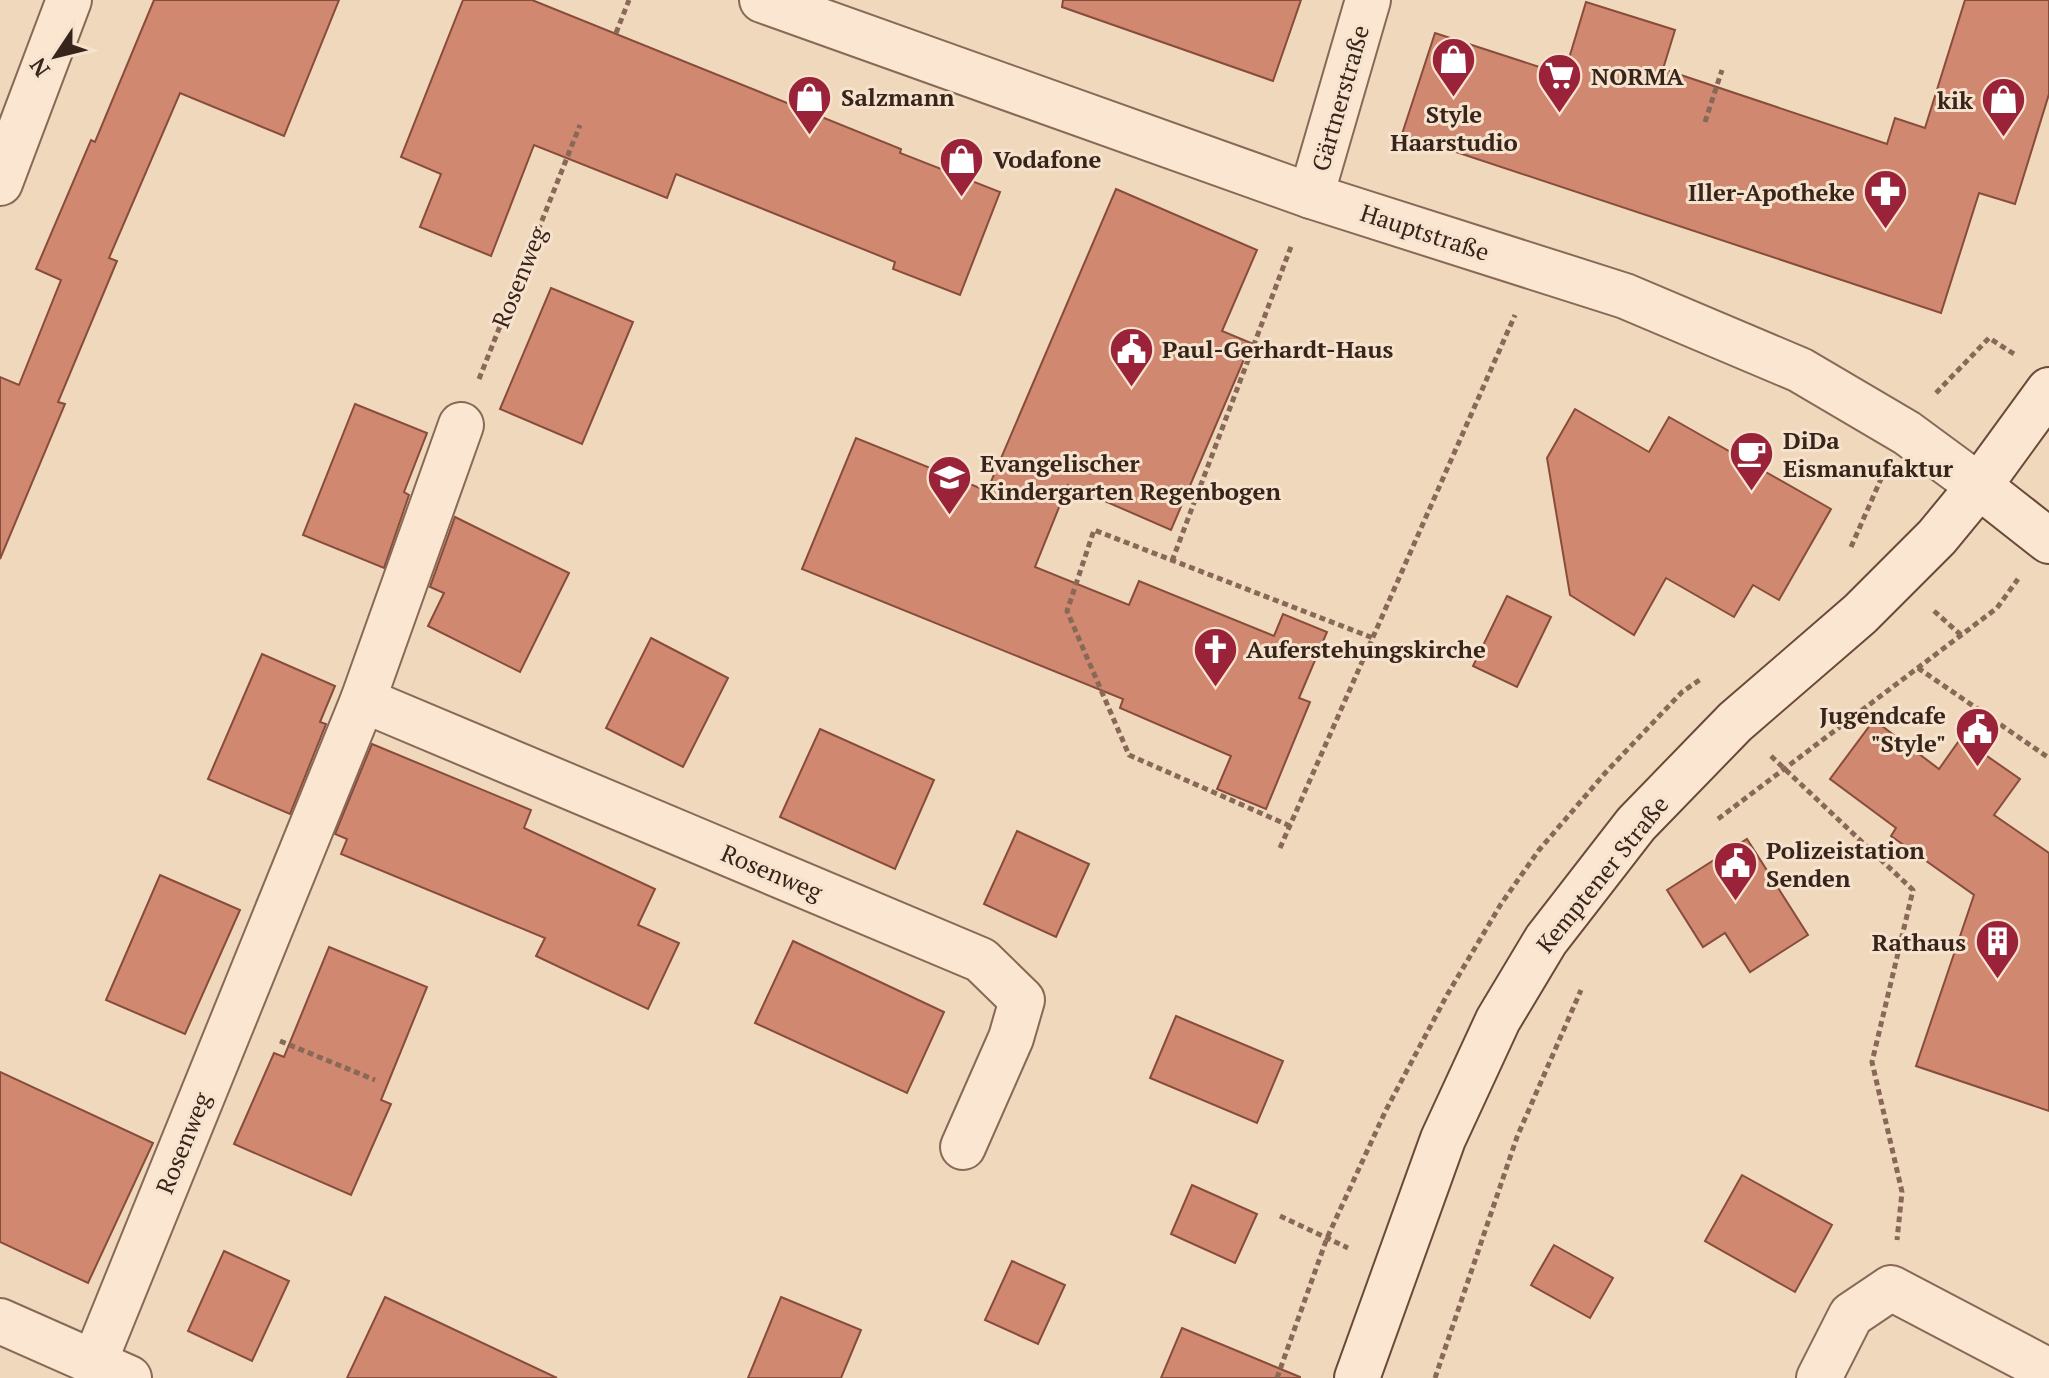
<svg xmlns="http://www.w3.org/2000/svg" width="2049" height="1378" font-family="'PT Serif',serif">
<rect width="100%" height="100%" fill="#f0d8bd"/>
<g fill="#d08871" stroke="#884c3a" stroke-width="2">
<polygon points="154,0 339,0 284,136 180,93 109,258 117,261 58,402 65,404 0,559 0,377 19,385 61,280 36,269 91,140 95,142"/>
<polygon points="463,0 532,0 901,149 900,153 1000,192 960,295 893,269 895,262 676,174 667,198 534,145 491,256 420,227 441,174 401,157"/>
<polygon points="1063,0 1301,0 1273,81 1062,7"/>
<polygon points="1965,0 2049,0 2049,94 2015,204 1979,193 1941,313 1402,134 1435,33 1564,75 1586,2 1675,30 1663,69 1887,144 1895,118 1925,128"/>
<polygon points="1116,189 1257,250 1222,331 1251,343 1171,530 1068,485 1035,567 1129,605 1139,581 1274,636 1283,614 1327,632 1299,698 1310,702 1266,809 1217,789 1231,756 1120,708 1123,699 802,569 856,438 987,491"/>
<polygon points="551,288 633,322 582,444 500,409"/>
<polygon points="355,404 427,433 404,492 409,495 384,568 303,535"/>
<polygon points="1575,409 1649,452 1669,417 1831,509 1779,600 1753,585 1734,617 1666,578 1634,635 1570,595 1547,458"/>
<polygon points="455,517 569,573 520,672 428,626 444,593 430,587"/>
<polygon points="1507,596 1551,617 1517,687 1473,666"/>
<polygon points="651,638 728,678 683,767 606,728"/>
<polygon points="262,654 335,686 320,722 326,724 290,814 208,779"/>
<polygon points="1874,720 1939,769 1961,738 2020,779 1994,815 2049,853 2049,1111 1916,1066 1974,895 1891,836 1896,828 1830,779"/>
<polygon points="820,729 934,780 895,869 780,817"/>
<polygon points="372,744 531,810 524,828 655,889 638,925 679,943 648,1009 536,956 545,938 341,854 347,839 335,834"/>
<polygon points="1017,831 1089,864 1056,937 984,904"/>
<polygon points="1747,839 1808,935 1750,972 1725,933 1703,947 1667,890"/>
<polygon points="160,875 240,910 185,1034 106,1000"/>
<polygon points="793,941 944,1012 907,1093 755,1023"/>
<polygon points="329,947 427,987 381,1100 391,1104 351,1195 234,1144 274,1053 284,1057"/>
<polygon points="1176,1016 1283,1061 1257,1123 1150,1078"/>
<polygon points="0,1072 153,1143 88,1283 0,1242"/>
<polygon points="1742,1175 1832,1225 1795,1292 1705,1241"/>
<polygon points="1192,1185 1257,1214 1235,1263 1171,1234"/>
<polygon points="1554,1245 1613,1278 1590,1318 1531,1285"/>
<polygon points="224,1251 289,1281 252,1361 188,1331"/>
<polygon points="1012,1261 1065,1285 1038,1344 985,1320"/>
<polygon points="385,1297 557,1378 347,1378"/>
<polygon points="781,1297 861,1330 841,1378 748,1378"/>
<polygon points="1182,1328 1300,1377 1300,1378 1161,1378"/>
</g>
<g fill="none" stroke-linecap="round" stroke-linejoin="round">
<defs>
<g id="minor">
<polyline points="0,183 69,0"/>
<polyline points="1311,196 1368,0"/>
<polyline points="363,700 981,960 1022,1000 1011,1038 963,1147"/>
<polyline points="0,1321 129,1378"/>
<polyline points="94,1363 363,700 461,425"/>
<polyline points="1819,1378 1851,1315 1891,1288 2049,1371"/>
</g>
<polyline id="tertiary" points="762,0 1311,196 1625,296 1800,370 1907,433 1979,486"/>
<g id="secondary">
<polyline points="1979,486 2049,541"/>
<polyline points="1357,1378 1443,1139 1498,1020 1546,940 1636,824 1735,722 1860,614 1937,537 1979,486 2049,390"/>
</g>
</defs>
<use href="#minor" stroke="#886856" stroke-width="48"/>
<use href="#tertiary" stroke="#886856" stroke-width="48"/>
<use href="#secondary" stroke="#6a4939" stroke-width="48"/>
<g stroke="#886856" stroke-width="5" stroke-dasharray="6 4" stroke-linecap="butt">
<polyline points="616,33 629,0"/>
<polyline points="1705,122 1722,70"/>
<polyline points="479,379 580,125"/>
<polyline points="1936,393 1989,338 2014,354"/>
<polyline points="1851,547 1881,479"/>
<polyline points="1172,561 1292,244"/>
<polyline points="1934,611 1961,635"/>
<polyline points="1918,668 2049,758"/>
<polyline points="1771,756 1913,890 1872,1062 1902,1192 1897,1240"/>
<polyline points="1718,819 1997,608 2018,579"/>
<polyline points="1290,826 1129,755 1067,611 1094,530 1373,638"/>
<polyline points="1280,848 1515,315"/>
<polyline points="280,1041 375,1080"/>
<polyline points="1280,1216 1348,1248"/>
<polyline points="1277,1378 1327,1238 1386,1110 1447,995 1501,904 1539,850 1606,772 1682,692 1701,679"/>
<polyline points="1435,1378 1517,1137 1581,990"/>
</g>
<use href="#minor" stroke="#fae6d1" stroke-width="44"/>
<use href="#tertiary" stroke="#fae6d1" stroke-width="44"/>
<use href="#secondary" stroke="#fae6d1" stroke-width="44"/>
</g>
<defs>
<symbol id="shop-pin" viewBox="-11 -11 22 30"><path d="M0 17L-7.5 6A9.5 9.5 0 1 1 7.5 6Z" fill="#9a2339" stroke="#f7e3cd"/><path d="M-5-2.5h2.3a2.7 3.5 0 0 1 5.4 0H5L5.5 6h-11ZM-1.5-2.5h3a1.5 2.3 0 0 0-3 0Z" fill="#fff"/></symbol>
<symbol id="supermarket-pin" viewBox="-11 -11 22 30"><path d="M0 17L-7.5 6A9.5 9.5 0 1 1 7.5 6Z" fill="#9a2339" stroke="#f7e3cd"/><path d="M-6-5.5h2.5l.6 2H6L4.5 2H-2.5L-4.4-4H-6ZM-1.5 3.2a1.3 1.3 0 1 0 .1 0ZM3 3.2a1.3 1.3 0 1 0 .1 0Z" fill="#fff"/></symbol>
<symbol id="pharmacy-pin" viewBox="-11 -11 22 30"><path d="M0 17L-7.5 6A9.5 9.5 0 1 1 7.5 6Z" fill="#9a2339" stroke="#f7e3cd"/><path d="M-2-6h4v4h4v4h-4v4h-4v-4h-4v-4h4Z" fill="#fff"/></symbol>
<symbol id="civic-pin" viewBox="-11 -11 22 30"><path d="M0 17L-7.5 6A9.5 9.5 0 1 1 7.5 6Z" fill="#9a2339" stroke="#f7e3cd"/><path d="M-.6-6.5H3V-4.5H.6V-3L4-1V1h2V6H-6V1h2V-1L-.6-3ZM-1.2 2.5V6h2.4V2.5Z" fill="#fff"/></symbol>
<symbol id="cafe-pin" viewBox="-11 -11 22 30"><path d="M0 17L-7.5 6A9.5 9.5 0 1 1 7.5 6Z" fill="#9a2339" stroke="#f7e3cd"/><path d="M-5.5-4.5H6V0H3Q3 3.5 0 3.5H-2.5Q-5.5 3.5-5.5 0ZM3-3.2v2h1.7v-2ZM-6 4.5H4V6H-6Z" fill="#fff"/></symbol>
<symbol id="school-pin" viewBox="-11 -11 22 30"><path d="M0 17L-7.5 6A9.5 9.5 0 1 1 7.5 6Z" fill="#9a2339" stroke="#f7e3cd"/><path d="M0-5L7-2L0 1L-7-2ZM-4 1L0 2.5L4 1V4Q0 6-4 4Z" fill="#fff"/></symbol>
<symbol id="church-pin" viewBox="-11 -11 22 30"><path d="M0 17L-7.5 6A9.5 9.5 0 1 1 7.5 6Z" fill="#9a2339" stroke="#f7e3cd"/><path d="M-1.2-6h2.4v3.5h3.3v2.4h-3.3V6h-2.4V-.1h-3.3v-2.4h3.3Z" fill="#fff"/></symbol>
<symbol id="building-pin" viewBox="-11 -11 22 30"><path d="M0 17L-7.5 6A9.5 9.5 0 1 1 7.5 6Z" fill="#9a2339" stroke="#f7e3cd"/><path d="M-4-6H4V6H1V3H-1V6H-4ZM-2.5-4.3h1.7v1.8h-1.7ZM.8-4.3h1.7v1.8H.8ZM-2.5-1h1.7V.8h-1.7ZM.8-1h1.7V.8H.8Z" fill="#fff"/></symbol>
</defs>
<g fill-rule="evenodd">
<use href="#shop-pin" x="1428" y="34" width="51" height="69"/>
<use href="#supermarket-pin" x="1534" y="50" width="51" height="69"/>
<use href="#shop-pin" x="784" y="72" width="51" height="69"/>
<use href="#shop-pin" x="1978" y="74" width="51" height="69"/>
<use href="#shop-pin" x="936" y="134" width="51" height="69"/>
<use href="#pharmacy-pin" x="1860" y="166" width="51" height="69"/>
<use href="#civic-pin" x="1106" y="324" width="51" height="69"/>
<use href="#cafe-pin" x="1726" y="428" width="51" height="69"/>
<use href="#school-pin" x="924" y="452" width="51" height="69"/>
<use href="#church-pin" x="1190" y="624" width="51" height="69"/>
<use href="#civic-pin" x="1952" y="704" width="51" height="69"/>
<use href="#civic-pin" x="1710" y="838" width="51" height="69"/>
<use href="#building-pin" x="1972" y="916" width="51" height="69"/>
</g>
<g text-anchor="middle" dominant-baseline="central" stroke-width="6" stroke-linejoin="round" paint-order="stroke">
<g font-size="24" font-weight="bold" fill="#37241b" stroke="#f7e3cd" text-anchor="start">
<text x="1591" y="76">NORMA</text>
<text x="841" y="97">Salzmann</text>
<text x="1973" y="100" text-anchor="end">kik</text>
<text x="1454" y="114" text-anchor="middle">Style<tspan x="1454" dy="28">Haarstudio</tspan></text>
<text x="993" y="159">Vodafone</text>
<text x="1855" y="192" text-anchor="end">Iller-Apotheke</text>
<text x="1162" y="349">Paul-Gerhardt-Haus</text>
<text x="1783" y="440">DiDa<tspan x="1783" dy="28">Eismanufaktur</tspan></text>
<text x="980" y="463">Evangelischer<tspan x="980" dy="28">Kindergarten Regenbogen</tspan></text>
<text x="1246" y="649">Auferstehungskirche</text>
<text x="1946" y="715" text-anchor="end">Jugendcafe<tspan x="1946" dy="28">"Style"</tspan></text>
<text x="1766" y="850">Polizeistation<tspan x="1766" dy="28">Senden</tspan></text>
<text x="1966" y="942" text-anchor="end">Rathaus</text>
</g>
<g font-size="24" fill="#37241b" stroke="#f7e3cd">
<text transform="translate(1340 98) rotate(-74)">Gärtnerstraße</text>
<text transform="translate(1425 232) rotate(18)">Hauptstraße</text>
<text transform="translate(519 277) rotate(-68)">Rosenweg</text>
<text transform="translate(772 872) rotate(23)">Rosenweg</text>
<text transform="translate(1602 874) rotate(-51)">Kemptener Straße</text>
<text transform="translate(183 1143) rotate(-68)">Rosenweg</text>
</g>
</g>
<g transform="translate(56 56) rotate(235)" stroke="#f7e3cd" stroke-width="6" paint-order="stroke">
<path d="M0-6L14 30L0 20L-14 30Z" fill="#37241b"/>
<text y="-12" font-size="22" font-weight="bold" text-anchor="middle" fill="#37241b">N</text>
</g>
</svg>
